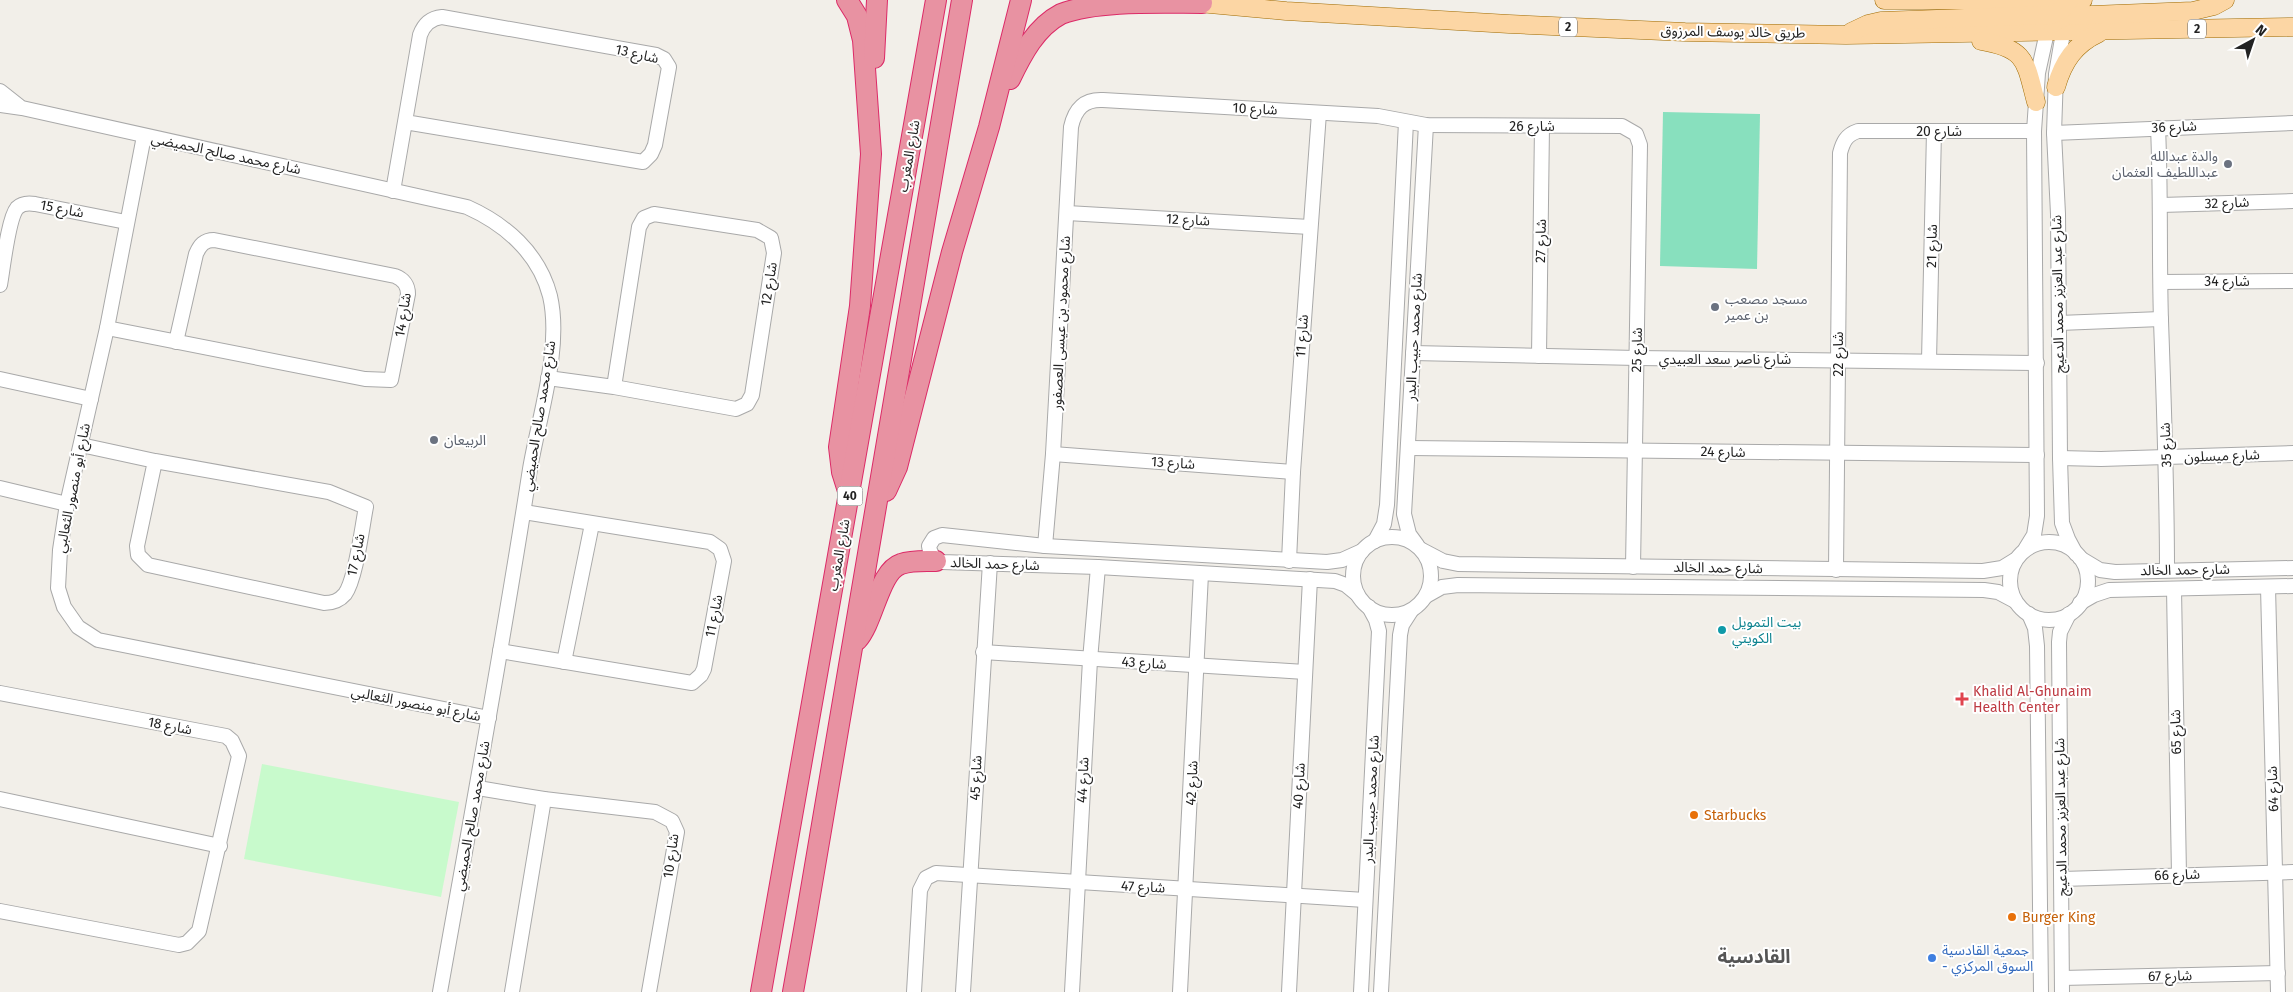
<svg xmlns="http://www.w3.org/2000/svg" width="2293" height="992" font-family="'Fira Sans','Noto Sans Arabic',sans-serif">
<rect width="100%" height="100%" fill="#f2efe9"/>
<polygon fill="#c8facc" points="262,764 459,802 441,897 244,859"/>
<polygon fill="#88e0be" points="1663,112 1760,114 1757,269 1660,266"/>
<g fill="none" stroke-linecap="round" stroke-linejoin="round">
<defs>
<g id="minor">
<polyline points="2065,21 2056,74 2054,133 2058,214 2060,458 2062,523 2068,539 2076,554"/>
<polyline points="0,91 19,106"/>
<path d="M 0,105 L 22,108 L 467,207 C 505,224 539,253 550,296 C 562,348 539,416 530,469 C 503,644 471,818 440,992"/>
<path d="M 2158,128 C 2161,192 2159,256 2161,321 C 2164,404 2167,487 2167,570"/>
<polyline points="2054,133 2293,123"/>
<polyline points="144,136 107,328 67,504 60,550 58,588 64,607 78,627 98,640 489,718"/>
<path d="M 393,191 L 420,35 C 424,24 431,18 442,17 L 656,55 L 664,59 L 669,67 L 655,145 L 651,154 L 643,162 L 405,122"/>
<polyline points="2161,205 2293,201"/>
<polyline points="1067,213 1310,227"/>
<polyline points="2161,282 2293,281"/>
<path d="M 0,285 C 3,269 8,219 17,208 C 22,203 29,203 35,204 L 126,222"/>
<polyline points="2059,323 2161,319"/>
<path d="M 107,328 L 365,379 L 391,380 L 408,294 C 408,285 403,279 395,276 L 214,240 C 204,240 200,245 196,254 L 176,342"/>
<polyline points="1413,353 1637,358 2037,363"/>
<polyline points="1539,356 1542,126"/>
<polyline points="1929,361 1934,131"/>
<polyline points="548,378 614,387 736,409 747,404 752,395 774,253 771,238 757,230 654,214 644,218 639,227 614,387"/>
<polyline points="0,379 91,399"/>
<path d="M 81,445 L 155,461 L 329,492 L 366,507 C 362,527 356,579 345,594 C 339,601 333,603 324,603 L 148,565 L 138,555 L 137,546 L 155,461"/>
<polyline points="1409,448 2037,455"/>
<polyline points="1053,454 1293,472"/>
<polyline points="2060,458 2101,459 2293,453"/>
<polyline points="0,488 67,504"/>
<circle cx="1392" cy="576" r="39"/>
<polyline points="1375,541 1384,524 1387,505 1406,122"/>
<circle cx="2049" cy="581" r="39"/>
<polyline points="1417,545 1409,534 1404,514 1426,125"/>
<path d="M 1045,546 L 1053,454 L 1071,127 C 1075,109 1084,99 1103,100 L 1378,116 L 1426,125 L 1622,126 L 1636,134 L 1640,145 L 1633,567"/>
<polyline points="2026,548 2034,535 2037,516 2034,131 2038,73 2049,23"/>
<polyline points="1422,550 1443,561 1458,564 1983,571 2002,568 2015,560"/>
<polyline points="2080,558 2100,570 2115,572 2293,568"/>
<polyline points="1289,561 1293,472 1319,113"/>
<path d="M 1836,570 L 1840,153 C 1843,142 1846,135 1858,131 L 2034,131"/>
<polyline points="2268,587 2278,992"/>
<polyline points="2174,589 2179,875"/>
<path d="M 1357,594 L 1346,585 L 1335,581 L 1098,567 L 942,562 C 934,560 930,554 929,546 L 934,538 L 942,535 L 1045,546 L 1327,562 L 1342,560 L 1362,551"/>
<polyline points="1426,596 1442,587 1458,585 1984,590 1998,592 2015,601"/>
<polyline points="2080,603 2094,595 2109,590 2293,586"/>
<polyline points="2029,614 2035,628 2037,646 2041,992"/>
<polyline points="500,651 692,683 701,675 704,669 724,561 720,549 710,542 524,512"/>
<polyline points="983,652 1305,672"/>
<polyline points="564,662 592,524"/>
<polyline points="0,693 226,736 232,741 239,756 199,931 187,943 179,945 0,911"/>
<polyline points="478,788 544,799 655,812 672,821 677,832 649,992"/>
<polyline points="0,799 220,846"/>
<polyline points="2062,879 2293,872"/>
<polyline points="2062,978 2278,973"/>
<polyline points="512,992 544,799"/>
<polyline points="914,992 920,890 926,878 936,873 1365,900"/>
<polyline points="963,992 990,563"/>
<polyline points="1072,992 1090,660 1098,567"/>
<polyline points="1180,992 1201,574"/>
<polyline points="1289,992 1310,579"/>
<polyline points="1361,992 1379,631 1376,620 1369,607"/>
<polyline points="1381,992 1400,635 1402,625 1411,611"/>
<polyline points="2062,992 2059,642 2060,632 2069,614"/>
</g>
<g id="major">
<polyline points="1884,0 2083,0"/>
<polyline points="1188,2 1286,11 1509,24 1685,32 1846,35 2293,27"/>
<polyline points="2052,24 2066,16 2193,11 2214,6 2225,0"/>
<polyline points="1851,32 1868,24 1881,21 2051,15 2062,10 2069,0"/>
<path d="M 1981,41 C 2027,49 2025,61 2036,102"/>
<path d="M 2056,87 C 2063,62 2075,44 2099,33"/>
</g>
<g id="highway">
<polyline points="847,0 857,16 863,40 871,154 860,306 839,447 842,472 848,491"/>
<polyline points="874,58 877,0"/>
<path d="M 1010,79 C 1022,54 1036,27 1061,14 C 1098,0 1161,3 1202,3"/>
<polyline points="886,491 897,467 952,252 989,127 1021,0"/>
<path d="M 857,640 C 874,621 879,571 901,564 C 912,560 925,561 936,561"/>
<polyline points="761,992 936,0"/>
<path d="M 793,992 C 852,662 905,331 962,0"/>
</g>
</defs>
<use href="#minor" stroke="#a9a9a9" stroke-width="16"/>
<use href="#major" stroke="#a06b00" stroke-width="19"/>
<use href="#highway" stroke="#dc2a67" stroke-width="22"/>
<use href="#minor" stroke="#fff" stroke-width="14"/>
<use href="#major" stroke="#fcd6a4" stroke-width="18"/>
<use href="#highway" stroke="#e892a2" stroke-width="20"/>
</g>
<g fill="#6b7280" stroke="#fff" stroke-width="2">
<circle cx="2228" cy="164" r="5"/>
<circle cx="1715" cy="307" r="5"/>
<circle cx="434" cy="440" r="5"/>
</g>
<circle fill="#0f9aa8" stroke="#fff" stroke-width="2" cx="1722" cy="630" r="5"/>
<path fill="#e0444e" stroke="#fff" stroke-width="2" d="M1959.5 691.5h5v5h5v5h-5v5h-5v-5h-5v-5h5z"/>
<g fill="#e8710a" stroke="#fff" stroke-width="2">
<circle cx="1694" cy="815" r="5"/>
<circle cx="2012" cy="917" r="5"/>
</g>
<circle fill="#3f7fe0" stroke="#fff" stroke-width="2" cx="1932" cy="958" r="5"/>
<g text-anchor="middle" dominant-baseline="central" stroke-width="4" stroke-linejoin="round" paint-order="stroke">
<g fill="#fff" stroke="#646464" stroke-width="1">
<rect x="1559" y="17.5" width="18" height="19" rx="4"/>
<rect x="2188" y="19.5" width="18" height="19" rx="4"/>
<rect x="837.5" y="486.5" width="25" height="19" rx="4"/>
</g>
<g font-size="12" font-weight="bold" fill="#222">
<text x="1568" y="27">2</text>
<text x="2197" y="29">2</text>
<text x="850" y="496">40</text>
</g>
<g font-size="14" fill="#222" stroke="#fff">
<text transform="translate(1733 32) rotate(1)">طريق خالد يوسف المرزوق</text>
<text transform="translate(637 54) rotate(13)">شارع 13</text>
<text transform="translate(1255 109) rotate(3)">شارع 10</text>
<text x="1532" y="126">شارع 26</text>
<text transform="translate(2174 127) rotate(-2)">شارع 36</text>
<text x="1939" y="131">شارع 20</text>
<text transform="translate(226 154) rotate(12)">شارع محمد صالح الحميضي</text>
<text transform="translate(909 156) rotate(-80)">شارع المغرب</text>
<text transform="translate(2227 203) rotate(-2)">شارع 32</text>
<text transform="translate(62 209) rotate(11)">شارع 15</text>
<text transform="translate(1188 220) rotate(3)">شارع 12</text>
<text transform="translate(1541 241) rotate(-89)">شارع 27</text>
<text transform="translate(1932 246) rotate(-89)">شارع 21</text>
<text x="2227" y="281">شارع 34</text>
<text transform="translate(769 284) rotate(-81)">شارع 12</text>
<text transform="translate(2058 294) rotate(-91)">شارع عبد العزيز محمد الدعيج</text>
<text transform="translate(403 315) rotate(-81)">شارع 14</text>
<text transform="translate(1061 323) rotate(-87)">شارع محمود بن عيسى العصفور</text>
<text transform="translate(1302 336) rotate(-86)">شارع 11</text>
<text transform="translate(1414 337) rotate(-87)">شارع محمد حبيب البدر</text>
<text transform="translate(1637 350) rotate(-89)">شارع 25</text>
<text transform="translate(1838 354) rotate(-90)">شارع 22</text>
<text x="1725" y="359">شارع ناصر سعد العبيدي</text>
<text transform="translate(539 416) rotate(-81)">شارع محمد صالح الحميضي</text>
<text transform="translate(2166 445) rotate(-92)">شارع 35</text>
<text transform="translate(1723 452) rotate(1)">شارع 24</text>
<text transform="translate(2222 456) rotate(-2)">شارع ميسلون</text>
<text transform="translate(1173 463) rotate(4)">شارع 13</text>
<text transform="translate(73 488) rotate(-79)">شارع أبو منصور الثعالبي</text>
<text transform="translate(356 555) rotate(-78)">شارع 17</text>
<text transform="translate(839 555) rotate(-80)">شارع المغرب</text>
<text transform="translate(995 564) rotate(2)">شارع حمد الخالد</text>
<text transform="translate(1718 568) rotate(1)">شارع حمد الخالد</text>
<text transform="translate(2185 570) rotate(-1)">شارع حمد الخالد</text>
<text transform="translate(714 616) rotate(-79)">شارع 11</text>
<text transform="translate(1144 663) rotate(4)">شارع 43</text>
<text transform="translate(416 704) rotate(11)">شارع أبو منصور الثعالبي</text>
<text transform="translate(170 726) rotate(11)">شارع 18</text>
<text transform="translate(2176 732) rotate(-91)">شارع 65</text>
<text transform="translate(976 778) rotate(-87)">شارع 45</text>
<text transform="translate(1083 780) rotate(-87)">شارع 44</text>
<text transform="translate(1192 783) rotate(-87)">شارع 42</text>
<text transform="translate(1299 786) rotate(-87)">شارع 40</text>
<text transform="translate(2273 789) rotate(-92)">شارع 64</text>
<text transform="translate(1371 799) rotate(-87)">شارع محمد حبيب البدر</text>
<text transform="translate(472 816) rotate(-80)">شارع محمد صالح الحميضي</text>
<text transform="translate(2061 817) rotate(-91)">شارع عبد العزيز محمد الدعيج</text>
<text transform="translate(671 856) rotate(-82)">شارع 10</text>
<text transform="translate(2177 875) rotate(-2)">شارع 66</text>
<text transform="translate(1143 887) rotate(3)">شارع 47</text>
<text transform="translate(2170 976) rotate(-1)">شارع 67</text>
</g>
<g font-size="14" fill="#5b616d" stroke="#fff" text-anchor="start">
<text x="2218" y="156" text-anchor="end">والدة عبدالله<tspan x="2218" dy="16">عبداللطيف العثمان</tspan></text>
<text x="1725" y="299">مسجد مصعب<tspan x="1725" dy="16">بن عمير</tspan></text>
<text x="444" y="440">الربيعان</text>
</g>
<g font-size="14" fill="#0d838f" stroke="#fff" text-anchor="start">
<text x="1732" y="622">بيت التمويل<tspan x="1732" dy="16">الكويتي</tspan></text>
</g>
<g font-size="14" fill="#be3a42" stroke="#fff" text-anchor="start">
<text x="1973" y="691">Khalid Al-Ghunaim<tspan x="1973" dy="16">Health Center</tspan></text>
</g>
<g font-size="14" fill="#c56008" stroke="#fff" text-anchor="start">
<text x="1704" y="815">Starbucks</text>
<text x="2022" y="917">Burger King</text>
</g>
<g font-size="14" fill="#366cbe" stroke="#fff" text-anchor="start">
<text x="1942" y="950">جمعية القادسية<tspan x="1942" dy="16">- السوق المركزي</tspan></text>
</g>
<g font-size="19" font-weight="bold" fill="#555" stroke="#fff">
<text x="1754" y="956">القادسية</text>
</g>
</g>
<g transform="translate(2253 40) rotate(40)" stroke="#ffffff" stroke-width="4" paint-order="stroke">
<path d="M0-4L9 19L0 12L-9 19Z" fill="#222222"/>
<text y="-8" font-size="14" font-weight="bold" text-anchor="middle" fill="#222222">N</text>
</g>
</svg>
